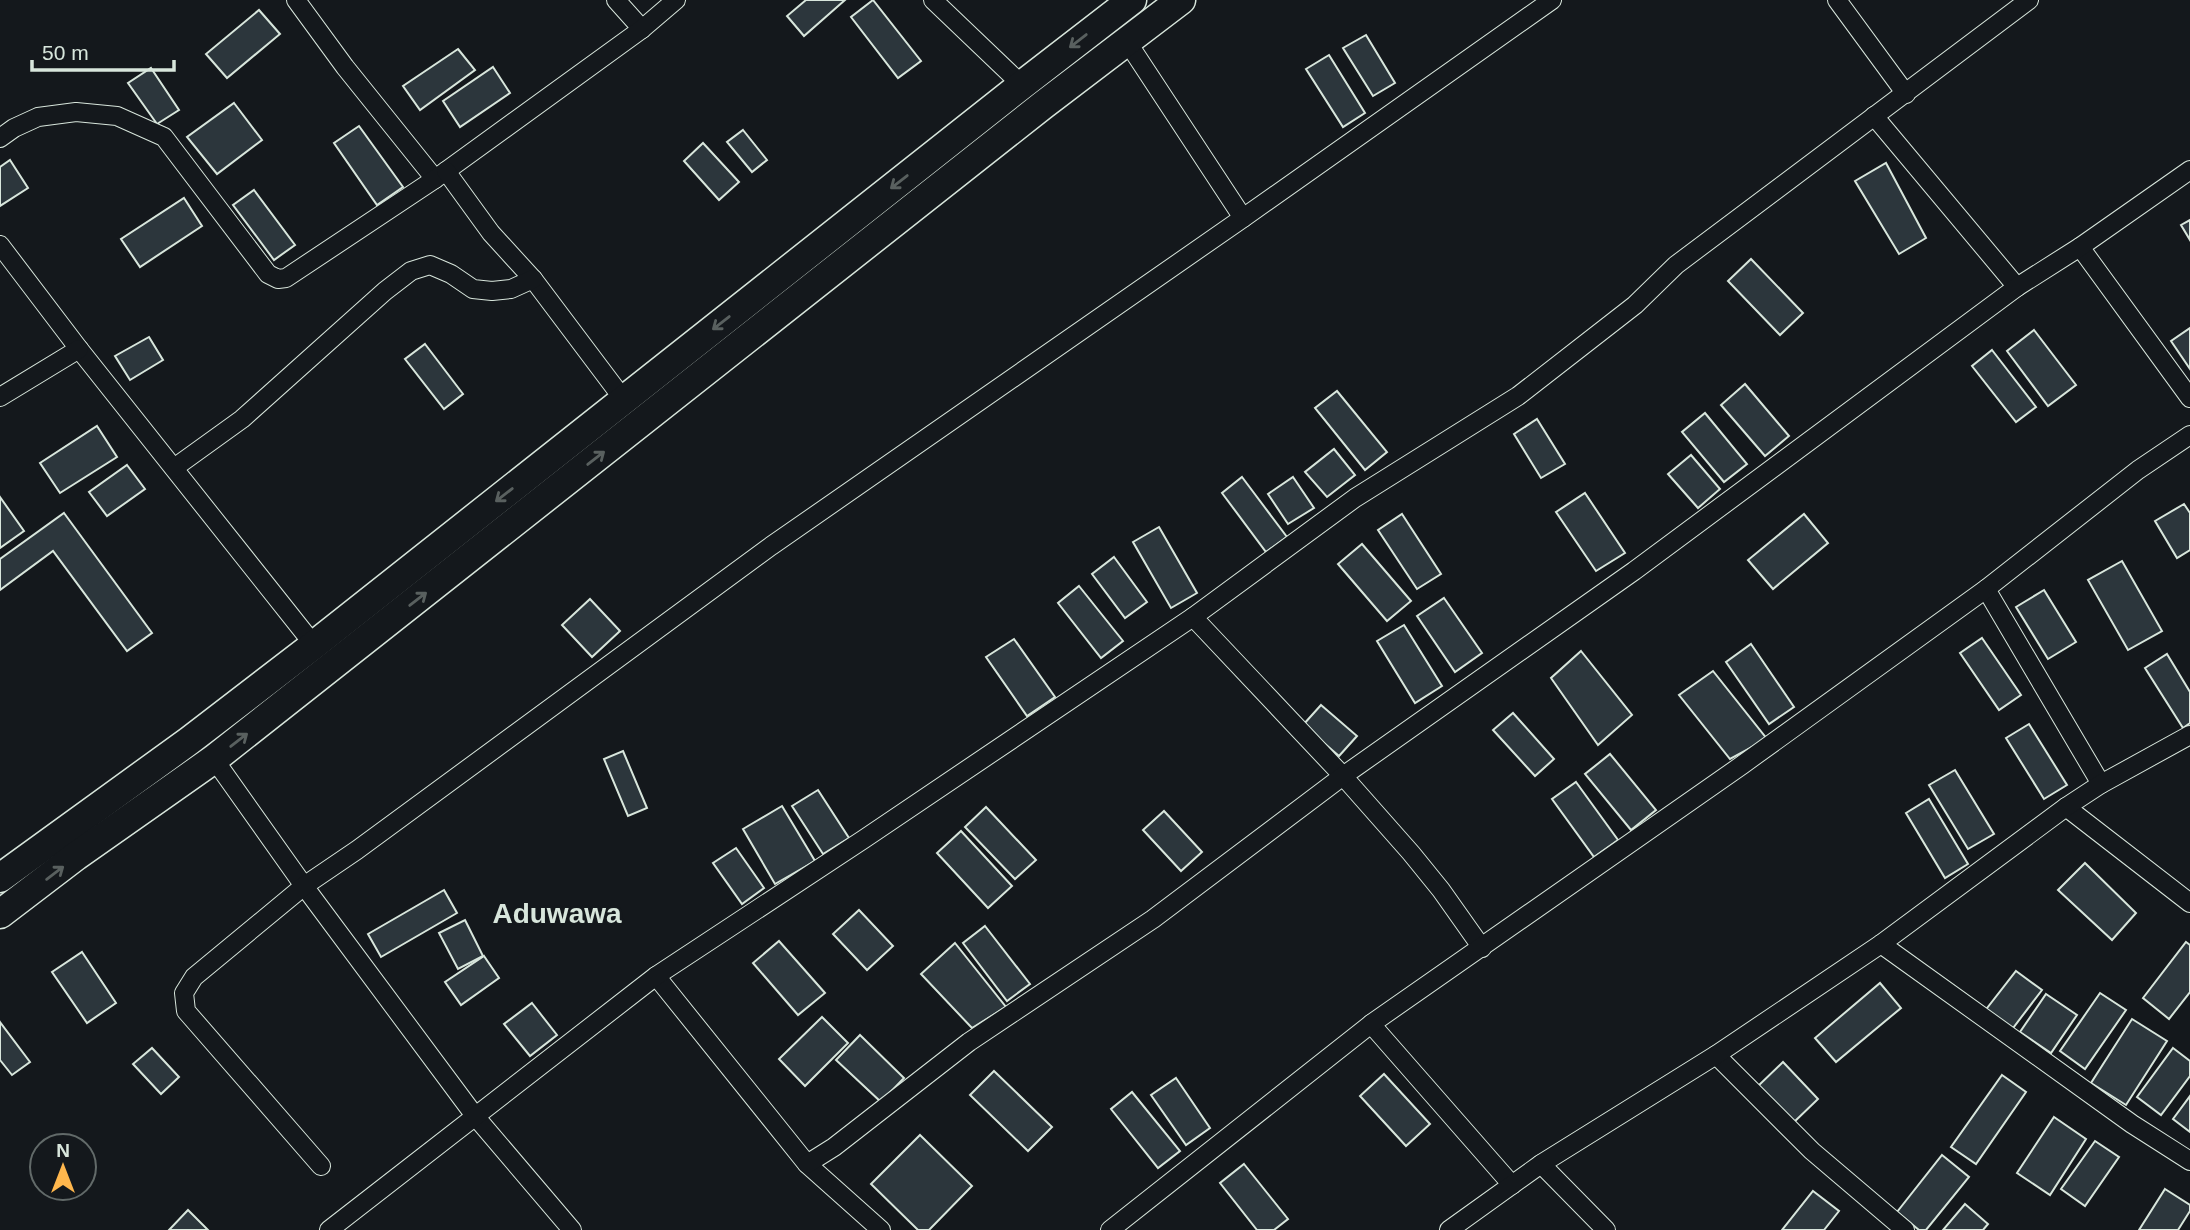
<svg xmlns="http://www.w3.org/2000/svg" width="2190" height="1230" font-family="Arial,sans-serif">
<rect width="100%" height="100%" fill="#14181c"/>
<g fill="#2c363c" stroke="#d8e6dc" stroke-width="2">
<polygon points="806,0 845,0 804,36 787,16"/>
<polygon points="873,0 921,61 898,78 851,17"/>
<polygon points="259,10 280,34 227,78 206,54"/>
<polygon points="1366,35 1395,83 1373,96 1343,48"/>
<polygon points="458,49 475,70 420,110 403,86"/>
<polygon points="1329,55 1365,113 1343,127 1306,69"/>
<polygon points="493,67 510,93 460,127 443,101"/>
<polygon points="151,68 179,110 157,124 128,83"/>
<polygon points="234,103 262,140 217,174 187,137"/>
<polygon points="359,126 403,187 377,205 334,143"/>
<polygon points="743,130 767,160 752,172 727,142"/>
<polygon points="703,143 739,182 719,200 684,161"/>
<polygon points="10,160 28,188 0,206 0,167"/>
<polygon points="1886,163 1926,238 1899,254 1855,181"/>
<polygon points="254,190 295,245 274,260 233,205"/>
<polygon points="184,198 202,226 140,267 121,239"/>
<polygon points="2190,220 2190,240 2181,225"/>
<polygon points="1751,259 1803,313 1780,335 1728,281"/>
<polygon points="2190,328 2190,369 2171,341"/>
<polygon points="2034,330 2076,385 2048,406 2007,351"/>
<polygon points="149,337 163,360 130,380 115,356"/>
<polygon points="425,344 463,394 444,409 405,359"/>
<polygon points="1992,350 2036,407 2016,422 1972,366"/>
<polygon points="1745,384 1789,436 1765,456 1721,405"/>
<polygon points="1337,391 1387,452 1365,470 1315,408"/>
<polygon points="1705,413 1747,464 1724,482 1682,432"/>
<polygon points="1537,419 1565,464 1541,478 1514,434"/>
<polygon points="97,426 117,457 60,493 40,463"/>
<polygon points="1334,449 1355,475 1327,497 1305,472"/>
<polygon points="1691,455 1720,489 1698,508 1668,474"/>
<polygon points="127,465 145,489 107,516 89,492"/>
<polygon points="1242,477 1287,537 1266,552 1222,493"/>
<polygon points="1293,477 1314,508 1288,524 1268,494"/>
<polygon points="1585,493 1625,553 1596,571 1556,512"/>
<polygon points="0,497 24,531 0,548"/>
<polygon points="2184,504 2190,513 2190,550 2177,558 2155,521"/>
<polygon points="64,513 152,633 127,651 53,551 0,590 0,559"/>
<polygon points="1402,514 1441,574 1417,589 1378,530"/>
<polygon points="1804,514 1828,543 1773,589 1748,560"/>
<polygon points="1159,527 1197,593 1171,608 1133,542"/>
<polygon points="1362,544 1411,601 1387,621 1338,564"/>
<polygon points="1114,557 1147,602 1125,618 1092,574"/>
<polygon points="2122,561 2162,631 2128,650 2088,580"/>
<polygon points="1079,586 1123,641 1101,658 1058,603"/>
<polygon points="2044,590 2076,642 2048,659 2016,607"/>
<polygon points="1444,598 1482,653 1455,672 1417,616"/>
<polygon points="590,599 620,631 592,657 562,625"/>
<polygon points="1404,625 1442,686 1415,703 1377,641"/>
<polygon points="1982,638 2021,695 1999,710 1960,653"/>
<polygon points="1014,639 1055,697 1027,716 986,657"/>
<polygon points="1751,644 1794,707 1769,724 1726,662"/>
<polygon points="1581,651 1632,715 1598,745 1551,678"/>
<polygon points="2167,654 2190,692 2190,723 2183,728 2145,668"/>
<polygon points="1713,671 1767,739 1730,759 1679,695"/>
<polygon points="1321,705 1357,736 1339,756 1303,725"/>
<polygon points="1513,713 1554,759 1535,776 1493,730"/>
<polygon points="2029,724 2067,785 2044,799 2006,738"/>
<polygon points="623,751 647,808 628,816 604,759"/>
<polygon points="1610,754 1656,810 1631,830 1585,774"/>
<polygon points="1955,770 1994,834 1968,849 1929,785"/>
<polygon points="1576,782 1618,840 1594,857 1552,799"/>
<polygon points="818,790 849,838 823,854 792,806"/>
<polygon points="1929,799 1968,864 1945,878 1906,813"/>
<polygon points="782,806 815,861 775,884 743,829"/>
<polygon points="986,807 1036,860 1015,879 965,827"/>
<polygon points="1164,811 1202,852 1181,871 1143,830"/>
<polygon points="961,831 1012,886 988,908 937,853"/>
<polygon points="736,848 764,888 742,904 713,863"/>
<polygon points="2085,863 2136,913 2112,940 2058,890"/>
<polygon points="444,890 457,913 381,957 368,934"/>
<polygon points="859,910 893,946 867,970 833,934"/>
<polygon points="465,920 483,956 458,969 439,933"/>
<polygon points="985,926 1030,984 1007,1001 963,943"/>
<polygon points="779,941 825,993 798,1015 753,963"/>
<polygon points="2186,942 2190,945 2190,992 2169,1019 2143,998"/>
<polygon points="955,943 1006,1007 972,1028 921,974"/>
<polygon points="82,952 116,1003 87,1023 52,972"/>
<polygon points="484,956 499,978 461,1005 445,982"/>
<polygon points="2016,971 2042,990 2010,1032 1984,1012"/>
<polygon points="1880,983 1901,1008 1836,1062 1815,1038"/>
<polygon points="2100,993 2126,1010 2085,1069 2060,1051"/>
<polygon points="2046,994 2077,1015 2051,1053 2020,1032"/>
<polygon points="532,1003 557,1035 530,1056 504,1024"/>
<polygon points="822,1017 848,1043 805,1086 779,1059"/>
<polygon points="2132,1019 2167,1041 2126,1105 2091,1083"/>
<polygon points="0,1022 30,1062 12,1075 0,1060"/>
<polygon points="860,1035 904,1078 881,1102 836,1060"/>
<polygon points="152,1048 179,1077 161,1094 133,1064"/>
<polygon points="2173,1048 2190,1061 2190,1076 2161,1115 2137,1097"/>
<polygon points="1783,1062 1818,1099 1792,1124 1757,1087"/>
<polygon points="994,1071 1052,1127 1028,1151 970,1095"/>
<polygon points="1384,1074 1430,1124 1406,1146 1360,1096"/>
<polygon points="2002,1075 2026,1092 1976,1164 1951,1147"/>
<polygon points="1176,1078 1210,1128 1186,1145 1151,1095"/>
<polygon points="1132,1092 1180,1151 1158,1168 1111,1109"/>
<polygon points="2190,1096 2190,1132 2173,1119"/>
<polygon points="2054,1117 2086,1139 2050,1195 2017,1173"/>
<polygon points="920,1135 972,1186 929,1230 918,1230 871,1184"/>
<polygon points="2095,1141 2119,1157 2085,1206 2061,1189"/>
<polygon points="1942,1155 1969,1177 1926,1230 1919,1230 1897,1212"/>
<polygon points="1244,1164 1288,1219 1274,1230 1257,1230 1220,1183"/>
<polygon points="2165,1189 2190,1205 2190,1211 2178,1230 2139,1230"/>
<polygon points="1813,1191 1839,1211 1824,1230 1782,1230"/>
<polygon points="1965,1204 1988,1224 1983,1230 1943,1230"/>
<polygon points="188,1210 208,1230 169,1230"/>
</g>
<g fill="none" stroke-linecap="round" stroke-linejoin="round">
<defs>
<g id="minor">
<polyline points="296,0 345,67 435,179"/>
<polyline points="616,0 642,29"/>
<polyline points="933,0 1022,85"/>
<polyline points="1837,0 1906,94"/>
<polyline points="1126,40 1243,218"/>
<polyline points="1874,116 2017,287"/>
<polyline points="0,138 14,128 38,117 76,112 117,116 164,137 268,274 278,279 286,278 435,179 642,29 676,0"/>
<polyline points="446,171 491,233 533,279 624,400"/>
<polyline points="0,245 79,349 314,645"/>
<polyline points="2080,247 2190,398"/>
<polyline points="0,397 79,349"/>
<polyline points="174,468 242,419 385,291 411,271 430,265 451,274 473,289 492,291 511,289 533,279"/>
<polyline points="1986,589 2101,784"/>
<polyline points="1193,617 1343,776 1411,853 1441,890 1482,948"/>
<polyline points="214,759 304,886 475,1116 572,1230"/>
<polyline points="2066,807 2190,903"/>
<polyline points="1881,944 2132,1124 2190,1161"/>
<polyline points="656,976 807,1164 881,1230"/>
<polyline points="1371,1024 1512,1185"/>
<polyline points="1716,1055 1812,1151 1905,1230"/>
<polyline points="807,1164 834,1147 969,1042 1153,919 1343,776 1634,571 2017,287 2080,247 2190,170"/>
<polyline points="1541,1164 1606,1230"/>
<polyline points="321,1166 186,1011 184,993 194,977 304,886 357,850 771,546 1243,218 1552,0"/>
<polyline points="329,1230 656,976 864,839 1193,617 1355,498 1518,396 1635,305 1676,265 2029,0"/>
<polyline points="1110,1230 1371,1024 1742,765 1986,589 2138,470 2190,435"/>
<polyline points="1449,1230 1541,1164 1716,1055 1881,944 2066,807 2101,784 2190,735"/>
</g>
<g id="trunk">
<polyline points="0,878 189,741 314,645 1022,85 1132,0"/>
<polyline points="0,914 76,856 214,759 1043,105 1181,0"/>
</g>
</defs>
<use href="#minor" stroke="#d8e6dc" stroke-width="20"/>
<use href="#trunk" stroke="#d8e6dc" stroke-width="31"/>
<use href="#minor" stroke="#14181c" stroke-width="18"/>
<use href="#trunk" stroke="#14181c" stroke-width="28"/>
</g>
<defs><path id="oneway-shaft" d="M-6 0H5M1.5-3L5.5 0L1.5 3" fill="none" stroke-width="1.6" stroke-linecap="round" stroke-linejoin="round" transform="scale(1.75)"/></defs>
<g stroke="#59605f">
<use href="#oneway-shaft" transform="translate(1078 41) rotate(142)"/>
<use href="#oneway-shaft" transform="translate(899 182) rotate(142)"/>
<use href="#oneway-shaft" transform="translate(721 323) rotate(142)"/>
<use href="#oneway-shaft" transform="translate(596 458) rotate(-38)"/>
<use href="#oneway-shaft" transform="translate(504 495) rotate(142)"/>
<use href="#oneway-shaft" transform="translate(418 599) rotate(-38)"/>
<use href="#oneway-shaft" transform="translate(239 740) rotate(-38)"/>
<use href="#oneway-shaft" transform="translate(55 873) rotate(-37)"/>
</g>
<g text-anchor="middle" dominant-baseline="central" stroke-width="5" stroke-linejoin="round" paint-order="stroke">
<g font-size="28" font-weight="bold" fill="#d8e6dc" stroke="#14181c">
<text x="557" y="913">Aduwawa</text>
</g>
</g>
<g transform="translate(63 1167)"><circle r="33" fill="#14181c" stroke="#626a69" stroke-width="2"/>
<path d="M0-5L12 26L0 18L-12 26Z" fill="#ffb74d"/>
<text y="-10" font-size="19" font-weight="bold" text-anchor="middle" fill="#d8e6dc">N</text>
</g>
<path d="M32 60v10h142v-10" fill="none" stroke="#d8e6dc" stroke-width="3.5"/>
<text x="42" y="60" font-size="21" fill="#d8e6dc" stroke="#14181c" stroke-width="5" paint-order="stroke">50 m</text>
</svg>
